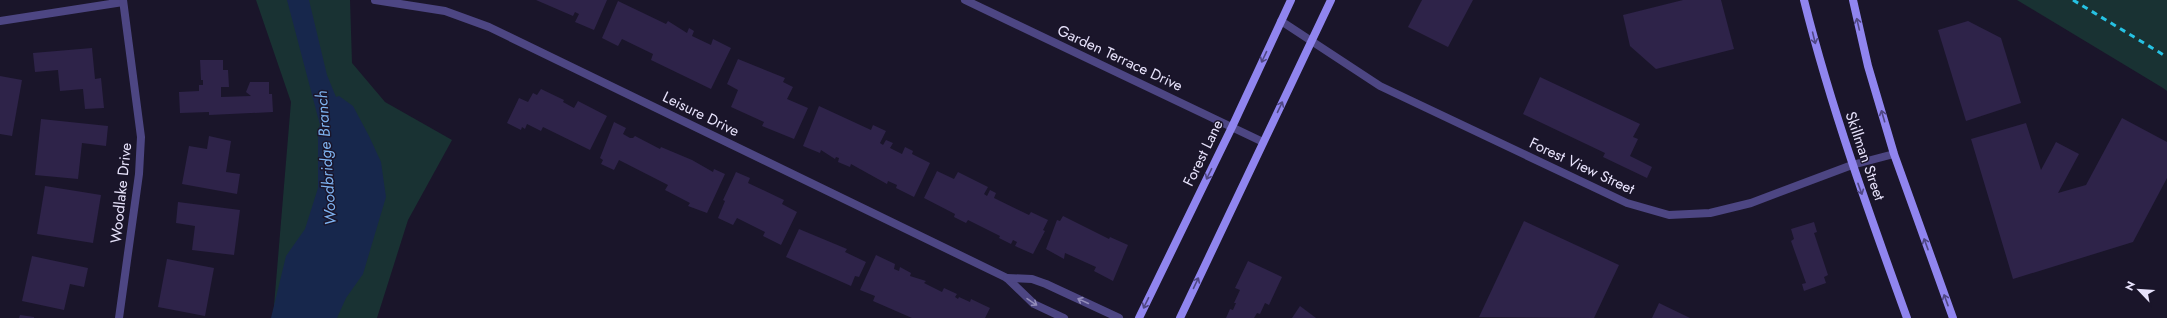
<svg xmlns="http://www.w3.org/2000/svg" width="2167" height="318" font-family="Jost,sans-serif">
<rect width="100%" height="100%" fill="#1a152a"/>
<g fill="#193233">
<polygon points="256,0 350,0 352,63 385,102 452,140 408,220 377,318 273,318 291,102"/>
<polygon points="2017,0 2167,0 2167,91 2163,88"/>
</g>
<polygon fill="#17274c" points="287,0 309,0 327,75 336,97 339,96 353,106 369,136 381,162 386,197 363,274 346,298 337,318 271,318 286,256 305,229 318,188 318,130 320,125"/>
<g fill="#2e2349">
<polygon points="536,0 607,0 594,30 575,22 579,14 575,12 573,16"/>
<polygon points="1422,0 1473,0 1448,47 1408,27"/>
<polygon points="1683,0 1721,0 1734,49 1656,69 1630,46 1623,15"/>
<polygon points="618,1 666,24 668,21 687,33 689,28 694,31 692,36 711,45 713,39 731,48 711,89 651,60 653,54 622,39 618,46 602,38"/>
<polygon points="1968,21 2001,38 2021,103 1966,121 1938,30"/>
<polygon points="92,48 95,79 101,78 104,108 85,109 83,89 60,91 58,70 35,72 33,53"/>
<polygon points="738,59 785,78 783,82 793,87 787,99 808,108 794,139 762,126 764,122 731,107 738,90 727,84"/>
<polygon points="200,60 223,60 223,70 228,70 229,87 221,87 221,97 251,96 246,92 250,82 269,82 269,94 272,94 273,112 209,115 209,112 180,113 179,92 199,91 199,85 203,85 203,80 201,80"/>
<polygon points="0,76 22,80 12,136 0,134"/>
<polygon points="1540,77 1640,124 1633,137 1638,139 1630,156 1652,167 1647,178 1603,157 1605,153 1523,114"/>
<polygon points="541,89 564,100 563,102 574,108 578,101 607,116 590,150 543,127 541,131 527,124 525,129 522,127 521,130 507,123 519,98 528,102 533,93 537,95"/>
<polygon points="819,106 871,130 873,125 886,131 880,143 883,145 886,140 893,143 890,148 902,154 905,147 913,151 912,154 930,163 914,197 896,188 897,185 888,181 887,184 851,164 850,167 838,162 839,158 836,157 835,159 821,150 820,153 803,146"/>
<polygon points="2122,118 2167,142 2167,178 2133,242 2013,279 1971,139 2026,123 2041,170 2056,142 2079,154 2058,193 2086,185"/>
<polygon points="41,119 108,126 106,146 82,143 78,179 35,175"/>
<polygon points="614,122 626,128 623,134 630,138 633,138 635,136 660,149 661,147 692,160 713,172 714,169 725,174 707,213 688,206 690,203 665,190 668,185 619,160 614,170 601,164 603,160 600,158"/>
<polygon points="209,136 231,141 226,172 240,174 237,194 182,184 189,146 207,149"/>
<polygon points="937,171 954,179 958,172 988,187 984,194 987,196 990,190 996,193 994,198 1029,215 1031,212 1048,220 1043,230 1045,231 1033,254 1015,246 1017,242 1013,240 1011,244 999,238 1000,236 968,220 966,223 954,217 955,214 924,198"/>
<polygon points="736,172 750,178 748,183 784,200 782,204 797,212 781,245 763,236 765,232 737,218 733,225 718,218 725,201 723,200"/>
<polygon points="45,186 101,195 93,243 37,234"/>
<polygon points="178,202 240,210 234,255 192,250 195,226 176,223"/>
<polygon points="1063,216 1109,239 1110,237 1128,245 1113,281 1094,271 1096,267 1065,253 1064,259 1046,249 1057,220 1060,221"/>
<polygon points="1524,221 1619,265 1594,318 1479,317"/>
<polygon points="1814,222 1817,232 1814,233 1828,275 1824,277 1826,283 1804,291 1802,284 1806,283 1791,241 1794,239 1791,229"/>
<polygon points="799,229 847,249 845,252 866,262 859,277 855,276 851,286 786,257"/>
<polygon points="876,255 895,264 894,269 899,271 900,267 911,273 910,276 926,281 924,283 942,292 944,288 957,294 955,297 958,299 959,297 970,302 971,299 990,308 985,318 912,318 873,301 875,296 860,290"/>
<polygon points="32,256 88,268 84,287 70,284 64,310 22,301"/>
<polygon points="167,259 214,268 205,316 158,307"/>
<polygon points="1248,261 1282,277 1269,305 1265,303 1260,314 1257,313 1254,318 1226,318 1230,309 1233,310 1236,303 1234,303 1240,290 1235,288"/>
<polygon points="1659,303 1690,318 1652,318"/>
<polygon points="1300,306 1316,318 1292,318"/>
<polygon points="20,315 34,317 34,318 19,318"/>
</g>
<g fill="none" stroke-linecap="round" stroke-linejoin="round">
<g stroke="#4d4683" stroke-width="8">
<polyline points="965,0 1263,142"/>
<polyline points="0,21 123,2"/>
<polyline points="1281,21 1380,86 1627,203 1669,215 1710,213 1751,203 1852,165 1894,154"/>
<polyline points="119,318 139,174 141,137 123,0"/>
</g>
<g stroke="#4d4683" stroke-width="8">
<polyline points="375,0 445,11 489,27 1007,278 1034,304 1064,318"/>
<polyline points="1007,278 1032,279 1046,284 1119,318"/>
</g>
<g stroke="#9085ef" stroke-width="8">
<path d="M 1804,0 C 1831,108 1869,213 1907,318"/>
<polyline points="1853,0 1868,66 1894,154 1953,318"/>
<polyline points="1139,318 1232,127 1291,0"/>
<polyline points="1180,318 1331,0"/>
</g>
<polyline stroke="#26c2e3" stroke-width="3" stroke-dasharray="6 5" stroke-linecap="butt" points="2073,0 2167,57"/>
</g>
<defs><path id="oneway-shaft" d="M-6 0H5M1.5-3L5.5 0L1.5 3" fill="none" stroke-width="1.6" stroke-linecap="round" stroke-linejoin="round"/></defs>
<g stroke="#4f4783">
<use href="#oneway-shaft" transform="translate(1858 24) rotate(-103)"/>
<use href="#oneway-shaft" transform="translate(1814 38) rotate(76)"/>
<use href="#oneway-shaft" transform="translate(1264 57) rotate(115)"/>
<use href="#oneway-shaft" transform="translate(1280 107) rotate(-65)"/>
<use href="#oneway-shaft" transform="translate(1883 116) rotate(-106)"/>
<use href="#oneway-shaft" transform="translate(1209 174) rotate(116)"/>
<use href="#oneway-shaft" transform="translate(1860 189) rotate(70)"/>
<use href="#oneway-shaft" transform="translate(1926 244) rotate(-110)"/>
<use href="#oneway-shaft" transform="translate(1196 283) rotate(-65)"/>
<use href="#oneway-shaft" transform="translate(1946 300) rotate(-110)"/>
<use href="#oneway-shaft" transform="translate(1146 303) rotate(116)"/>
</g>
<g stroke="#928cb9">
<use href="#oneway-shaft" transform="translate(1083 301) rotate(-155)"/>
<use href="#oneway-shaft" transform="translate(1032 302) rotate(34)"/>
</g>
<g text-anchor="middle" dominant-baseline="central" stroke-width="3" stroke-linejoin="round" paint-order="stroke">
<g font-size="15" fill="#e7e2fb" stroke="#1a152a">
<text transform="translate(1120 58) rotate(25)">Garden Terrace Drive</text>
<text transform="translate(701 114) rotate(26)">Leisure Drive</text>
<text transform="translate(1203 153) rotate(-64)">Forest Lane</text>
<text transform="translate(1865 156) rotate(71)">Skillman Street</text>
<text transform="translate(1582 166) rotate(25)">Forest View Street</text>
<text transform="translate(121 193) rotate(-84)">Woodlake Drive</text>
</g>
<g font-size="16" font-style="italic" fill="#7db1ee" stroke="#1a152a">
<text transform="translate(326 158) rotate(-94)">Woodbridge Branch</text>
</g>
</g>
<g transform="translate(2139 290) rotate(295)" stroke="#1a152a" stroke-width="3" paint-order="stroke">
<path d="M0-3L7 15L0 10L-7 15Z" fill="#e7e2fb"/>
<text y="-6" font-size="11" font-weight="bold" text-anchor="middle" fill="#e7e2fb">N</text>
</g>
</svg>
